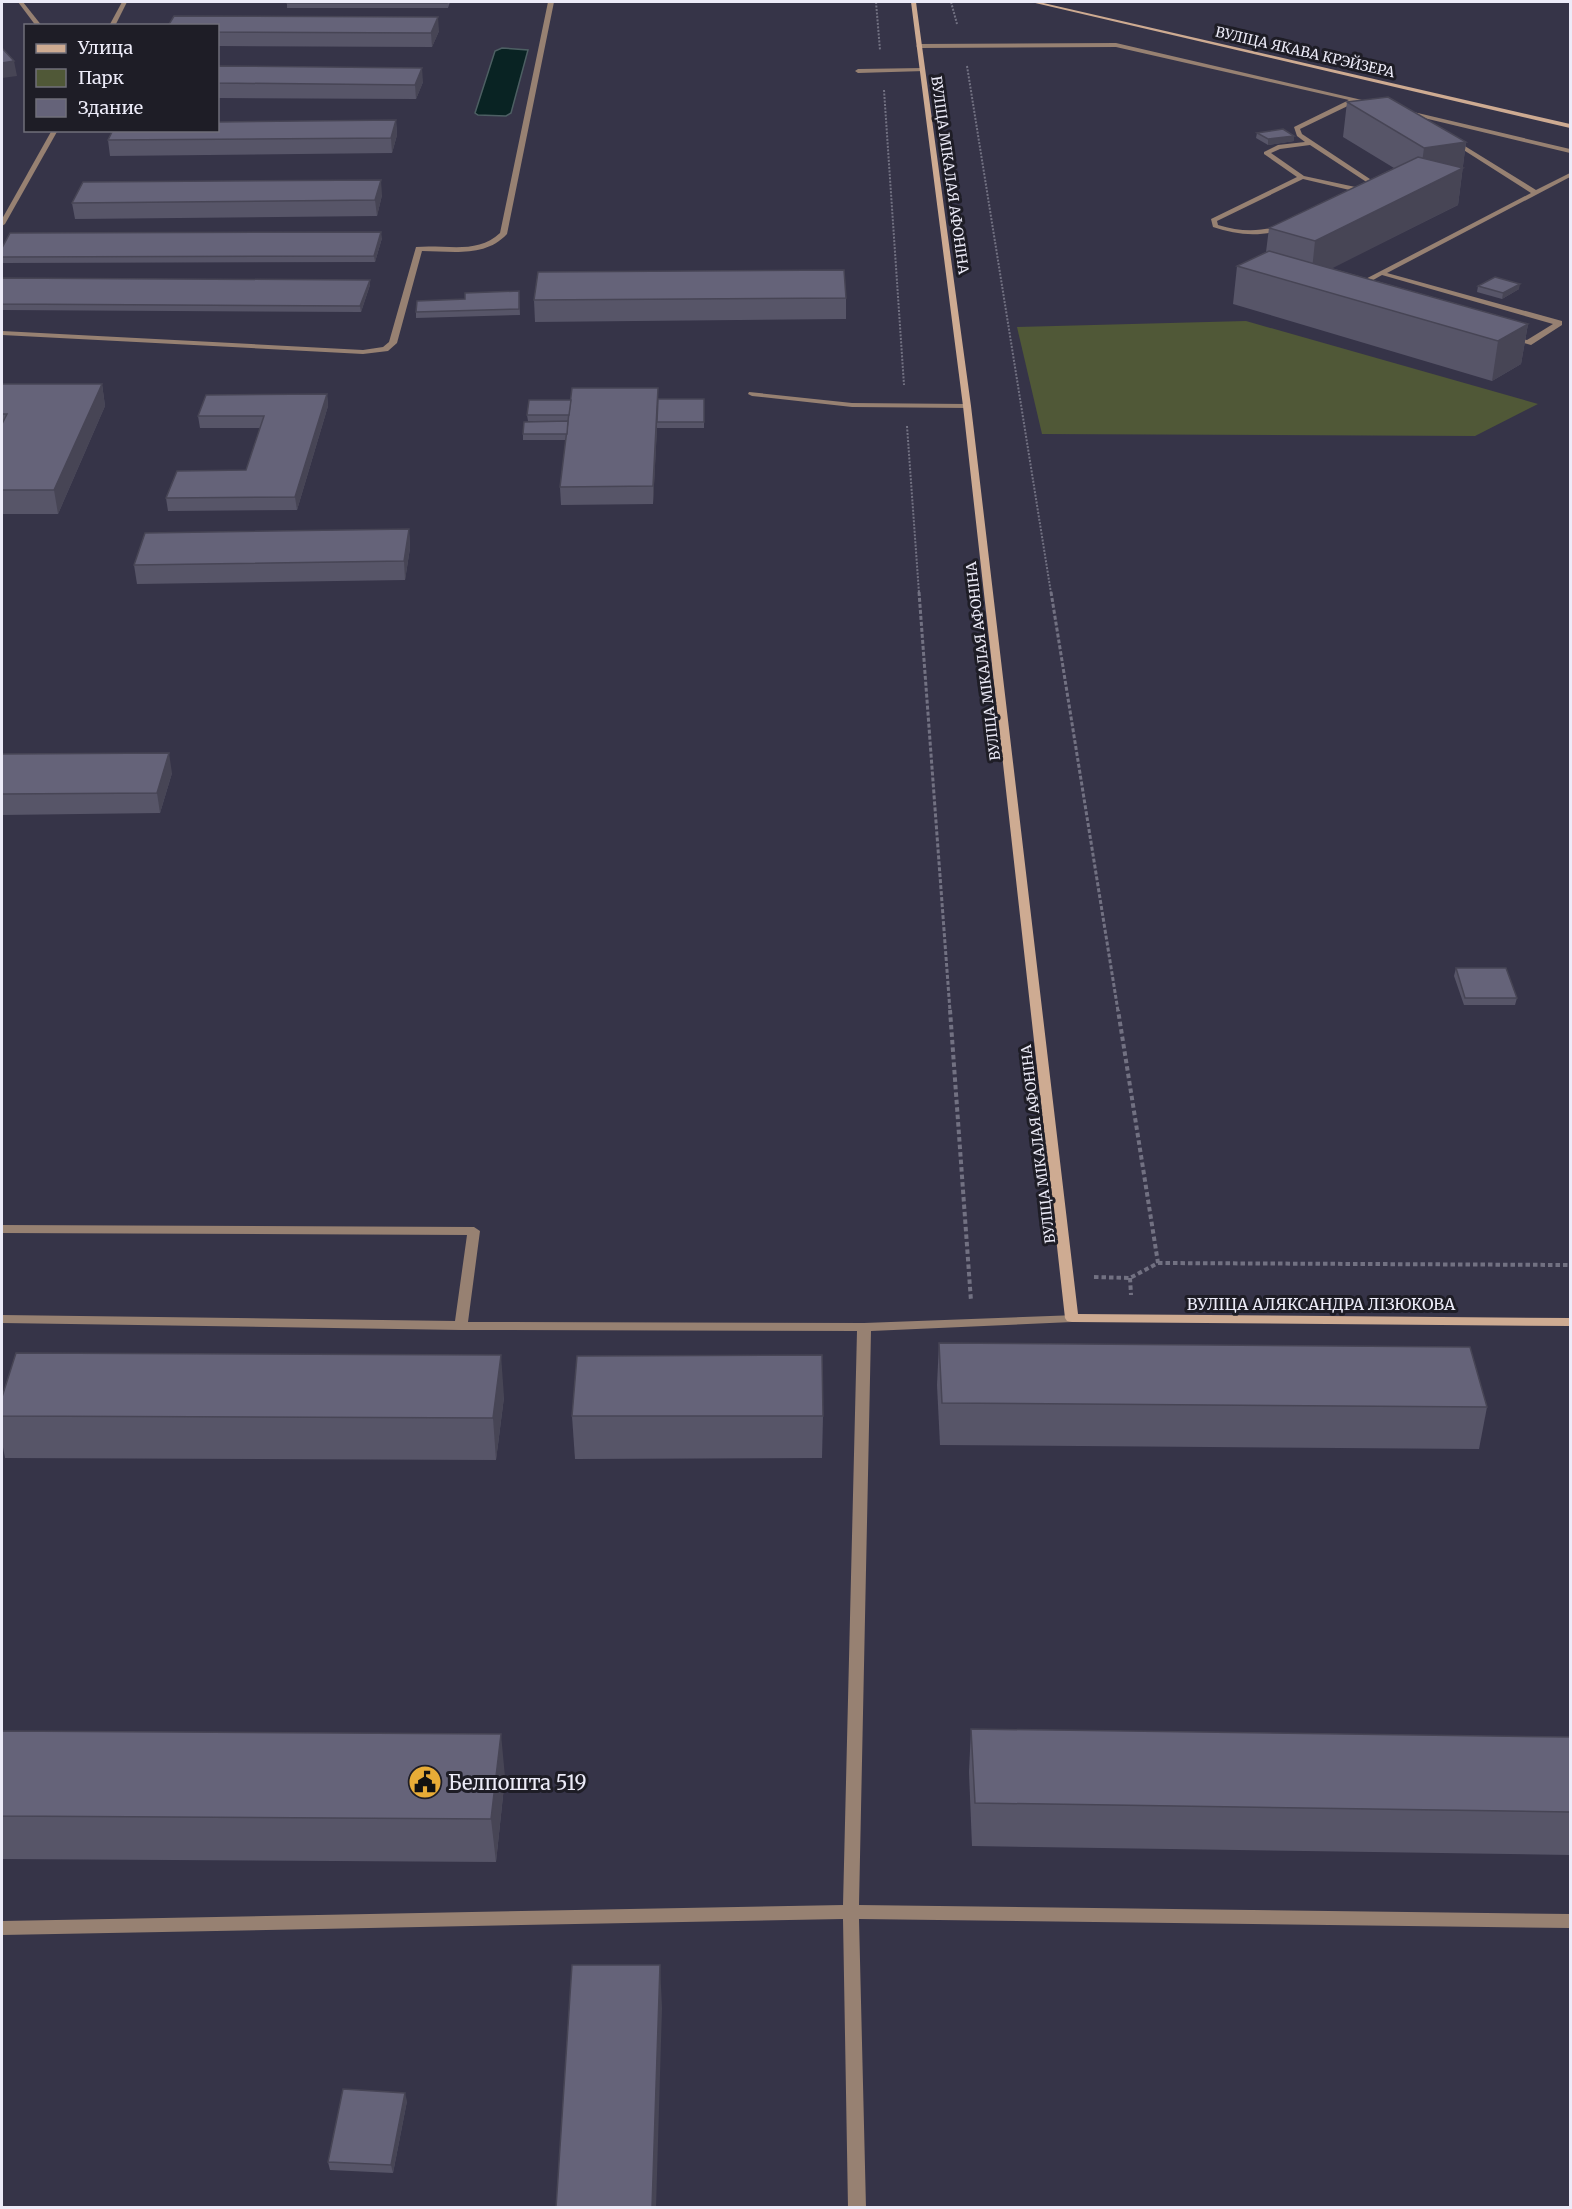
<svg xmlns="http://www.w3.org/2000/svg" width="1572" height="2209" font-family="Merriweather,serif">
<rect width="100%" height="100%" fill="#363448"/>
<polygon fill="#505837" points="1246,321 1538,404 1475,436 1042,434 1017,327"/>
<polygon fill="#092323" stroke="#4d5f63" stroke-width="1.5" points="502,48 528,50 511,113 506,116 478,115 475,113 495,51"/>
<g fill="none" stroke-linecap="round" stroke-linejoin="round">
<g stroke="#727182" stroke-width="2" stroke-dasharray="2 1.5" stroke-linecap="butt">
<polyline points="876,2 880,50"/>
<polyline points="951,2 957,24"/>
<polyline points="967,66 1051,593"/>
<polyline points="884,90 904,385"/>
<polyline points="907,426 919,593"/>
</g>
<g stroke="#727182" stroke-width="3" stroke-dasharray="4 2" stroke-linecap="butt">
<polyline points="919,592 950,1011"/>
<polyline points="1051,592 1118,1011"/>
</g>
<g stroke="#727182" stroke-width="4" stroke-dasharray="4.5 3" stroke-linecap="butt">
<polyline points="950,1010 971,1301"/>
<polyline points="1158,1263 1570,1265"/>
<polyline points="1094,1277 1130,1278 1158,1263 1118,1010"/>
<polyline points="1130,1278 1131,1295"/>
</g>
<g fill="#978172" fill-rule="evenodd">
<polygon points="18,2 23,2 42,26 36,26"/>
<polygon points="122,2 127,2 115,26 109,26"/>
<path d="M 548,2 L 554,2 L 507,234 C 485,258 451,251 422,251 L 397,343 L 388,351 L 363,354 L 2,335 L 2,331 L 363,350 L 383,347 L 389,342 L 416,247 C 445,244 477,255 500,233 Z"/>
<path d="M 1116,43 L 1375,103 L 1376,104 L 1373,106 L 1356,102 L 1300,129 L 1302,134 L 1376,183 L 1358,192 L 1303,179 L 1217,221 L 1218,225 C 1241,232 1260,232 1283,225 L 1285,226 L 1285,228 C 1261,238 1237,235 1213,227 L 1211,219 L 1297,177 L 1264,154 L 1264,152 L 1278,145 L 1305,142 L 1297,136 L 1294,127 L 1349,100 L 1116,47 L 919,48 L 916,46 L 919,44 ZM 1310,145 L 1368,183 L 1360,188 L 1304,176 L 1271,153 L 1280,149 Z"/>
<polygon points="923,68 925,71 858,73 855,71 858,69"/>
<polygon points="1405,110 1570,149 1570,153 1403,113 1402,112"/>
<polygon points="52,130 58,130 5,224 2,226 2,219"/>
<polygon points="1451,140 1455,140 1536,190 1570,173 1570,177 1387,273 1562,321 1562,325 1531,345 1507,338 1511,336 1527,340 1553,324 1382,275 1359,288 1352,286 1531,193 1451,142"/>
<polygon points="749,392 852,403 967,404 971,406 967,408 852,407 752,396 748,394"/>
<polygon points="2,1225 474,1227 480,1231 468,1322 864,1323 1077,1315 1079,1318 1077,1321 1072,1322 871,1331 859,1905 1570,1914 1570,1928 859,1919 866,2208 848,2208 843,1919 2,1935 2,1921 843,1905 857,1331 461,1330 2,1323 2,1315 455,1321 467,1235 2,1233"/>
</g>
<g fill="#ceab92" fill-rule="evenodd">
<polygon points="911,2 916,2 971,406 1078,1314 1570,1318 1570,1326 1072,1322 1067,1321 1065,1318 963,406"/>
<polygon points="1031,2 1039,2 1570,124 1570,128"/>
</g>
</g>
<g fill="#575568">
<polygon points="287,2 450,2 448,8 287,8"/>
<polygon points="218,26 439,31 432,47 218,46"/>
<polygon points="218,66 423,82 416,99 218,98"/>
<polygon points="1347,102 1466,142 1458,205 1331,268 1528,324 1521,364 1492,381 1233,304 1237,266 1266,252 1269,228 1394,168 1343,137"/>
<polygon points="396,120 397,135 392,153 110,156 108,140"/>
<polygon points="1257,133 1294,136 1294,141 1268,145 1256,138"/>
<polygon points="382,195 377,216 75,219 72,203"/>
<polygon points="382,238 375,262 2,263 2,248"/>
<polygon points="2,278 370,280 370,285 361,312 2,310"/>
<polygon points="1478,286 1519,289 1502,299 1477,292"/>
<polygon points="519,291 520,315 416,318 416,312 465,299"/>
<polygon points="846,298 846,319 535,322 534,300"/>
<polygon points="2,384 102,384 105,406 58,514 2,514"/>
<polygon points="327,394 328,406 297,510 168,511 166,498 246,470 260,428 200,428 198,416"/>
<polygon points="658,399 704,399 704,428 657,428 653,504 561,505 560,487 566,440 523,440 523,434 568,421 528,421 527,415"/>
<polygon points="409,529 410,548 405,580 137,584 134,565"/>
<polygon points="2,754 172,773 160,813 2,815"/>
<polygon points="1456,968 1517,998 1515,1005 1464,1005 1454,976"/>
<polygon points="939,1343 1487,1407 1479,1449 940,1445 937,1385"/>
<polygon points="2,1397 504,1397 496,1460 5,1458 2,1442"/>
<polygon points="572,1416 823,1416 822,1458 575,1459"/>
<polygon points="971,1729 1570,1737 1570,1855 972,1846 969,1772"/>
<polygon points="2,1731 505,1777 496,1862 2,1859"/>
<polygon points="407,2101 393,2173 330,2170 328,2162"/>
</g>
<g fill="#474555">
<polygon points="438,17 439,31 432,47 431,33"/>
<polygon points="14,61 17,76 2,78 2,63"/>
<polygon points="422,68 423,82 416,99 415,85"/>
<polygon points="396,120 397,135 392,153 391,138"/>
<polygon points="1294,136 1294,141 1268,145 1268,139"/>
<polygon points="1466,142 1458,205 1311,279 1315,241 1419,184 1424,148"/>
<polygon points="381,180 382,195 377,216 375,200"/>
<polygon points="381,232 382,238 375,262 374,256"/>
<polygon points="370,280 370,285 361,312 360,306"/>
<polygon points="1520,284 1519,289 1502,299 1503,293"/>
<polygon points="1528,324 1521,364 1492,381 1498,341"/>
<polygon points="102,384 105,406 58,514 54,490"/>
<polygon points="658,388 658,405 653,504 653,486"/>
<polygon points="327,394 328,406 297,510 295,497"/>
<polygon points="409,529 410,548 405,580 404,561"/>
<polygon points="169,753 172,773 160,813 157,793"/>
<polygon points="501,1355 504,1397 496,1460 493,1418"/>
<polygon points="501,1734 505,1777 496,1862 491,1819"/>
<polygon points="660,1965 662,2008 656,2208 652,2208"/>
<polygon points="405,2093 407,2101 393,2173 391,2165"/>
</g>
<g fill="#656379" stroke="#474555" stroke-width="1.5">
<polygon points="287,2 448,2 447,3 287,3"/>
<polygon points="174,16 438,17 431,33 218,32 218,26 168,26"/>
<polygon points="2,48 14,61 2,63"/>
<polygon points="218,66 422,68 415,85 218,83"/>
<polygon points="1388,97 1466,142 1424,148 1347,102"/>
<polygon points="396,120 391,138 108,140 113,130 218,130 218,122"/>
<polygon points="1283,129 1294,136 1268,139 1257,133"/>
<polygon points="1418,157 1463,168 1315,241 1269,228"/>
<polygon points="381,180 375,200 72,203 83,182"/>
<polygon points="381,232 374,256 2,257 2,248 10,233"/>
<polygon points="1269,251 1528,324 1498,341 1237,266"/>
<polygon points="844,270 846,298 534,300 538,272"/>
<polygon points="1495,277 1520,284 1503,293 1478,286"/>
<polygon points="2,278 370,280 360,306 2,304"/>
<polygon points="519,291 519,309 416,312 417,301 465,299 465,293"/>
<polygon points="2,384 102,384 54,490 2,490 2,424 7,414 2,414"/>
<polygon points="572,388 658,388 653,486 560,487"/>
<polygon points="327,394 295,497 166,498 177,471 246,470 264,416 198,416 206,395"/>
<polygon points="658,399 704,399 704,422 657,422"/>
<polygon points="529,400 571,400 569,415 527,415"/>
<polygon points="568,421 567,434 523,434 524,422"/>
<polygon points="409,529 404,561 134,565 145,533"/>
<polygon points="169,753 157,793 2,794 2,754"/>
<polygon points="1456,968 1506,968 1517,998 1465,998"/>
<polygon points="939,1343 1470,1347 1487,1407 942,1403"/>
<polygon points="16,1353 501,1355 493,1418 2,1416 2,1397"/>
<polygon points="822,1355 823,1416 572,1416 577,1356"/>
<polygon points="971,1729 1570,1737 1570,1812 975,1803"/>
<polygon points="2,1731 501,1734 491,1819 2,1816"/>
<polygon points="572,1965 660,1965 652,2208 556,2208"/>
<polygon points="343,2089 405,2093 391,2165 328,2162"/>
</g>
<defs>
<symbol id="civic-disc" viewBox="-11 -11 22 22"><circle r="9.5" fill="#e8ac37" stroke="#1e1d26"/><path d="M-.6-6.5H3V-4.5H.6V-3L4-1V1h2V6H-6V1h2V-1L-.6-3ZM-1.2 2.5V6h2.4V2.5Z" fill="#111"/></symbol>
</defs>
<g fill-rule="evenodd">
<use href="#civic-disc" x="406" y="1763" width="38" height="38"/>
</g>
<g text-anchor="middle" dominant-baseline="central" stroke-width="6" stroke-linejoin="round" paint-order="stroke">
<g font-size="14" fill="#ecebf8" stroke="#1e1d26">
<text transform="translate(1305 52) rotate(13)">ВУЛІЦА ЯКАВА КРЭЙЗЕРА</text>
<text transform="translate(950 175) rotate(82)">ВУЛІЦА МІКАЛАЯ АФОНІНА</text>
<text transform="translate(983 661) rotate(-97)">ВУЛІЦА МІКАЛАЯ АФОНІНА</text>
<text transform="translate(1038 1144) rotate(-97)">ВУЛІЦА МІКАЛАЯ АФОНІНА</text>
</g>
<g font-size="16" fill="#ecebf8" stroke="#1e1d26">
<text x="1321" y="1304">ВУЛІЦА АЛЯКСАНДРА ЛІЗЮКОВА</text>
</g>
<g font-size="20" fill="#ecebf8" stroke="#1e1d26" text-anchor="start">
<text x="448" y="1782">Белпошта 519</text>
</g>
</g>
<rect width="1572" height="2209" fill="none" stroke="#ecebf8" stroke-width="6"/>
<rect x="24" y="24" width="195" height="108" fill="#1e1d26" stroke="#706f7a" stroke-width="1.5"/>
<rect x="36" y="44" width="30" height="9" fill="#ceab92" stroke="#706f7a" stroke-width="1.5"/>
<text x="78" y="54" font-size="18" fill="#ecebf8">Улица</text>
<rect x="36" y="69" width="30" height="18" fill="#505837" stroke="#706f7a" stroke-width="1.5"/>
<text x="78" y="84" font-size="18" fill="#ecebf8">Парк</text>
<rect x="36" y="99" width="30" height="18" fill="#656379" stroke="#706f7a" stroke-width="1.5"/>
<text x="78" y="114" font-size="18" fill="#ecebf8">Здание</text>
</svg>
